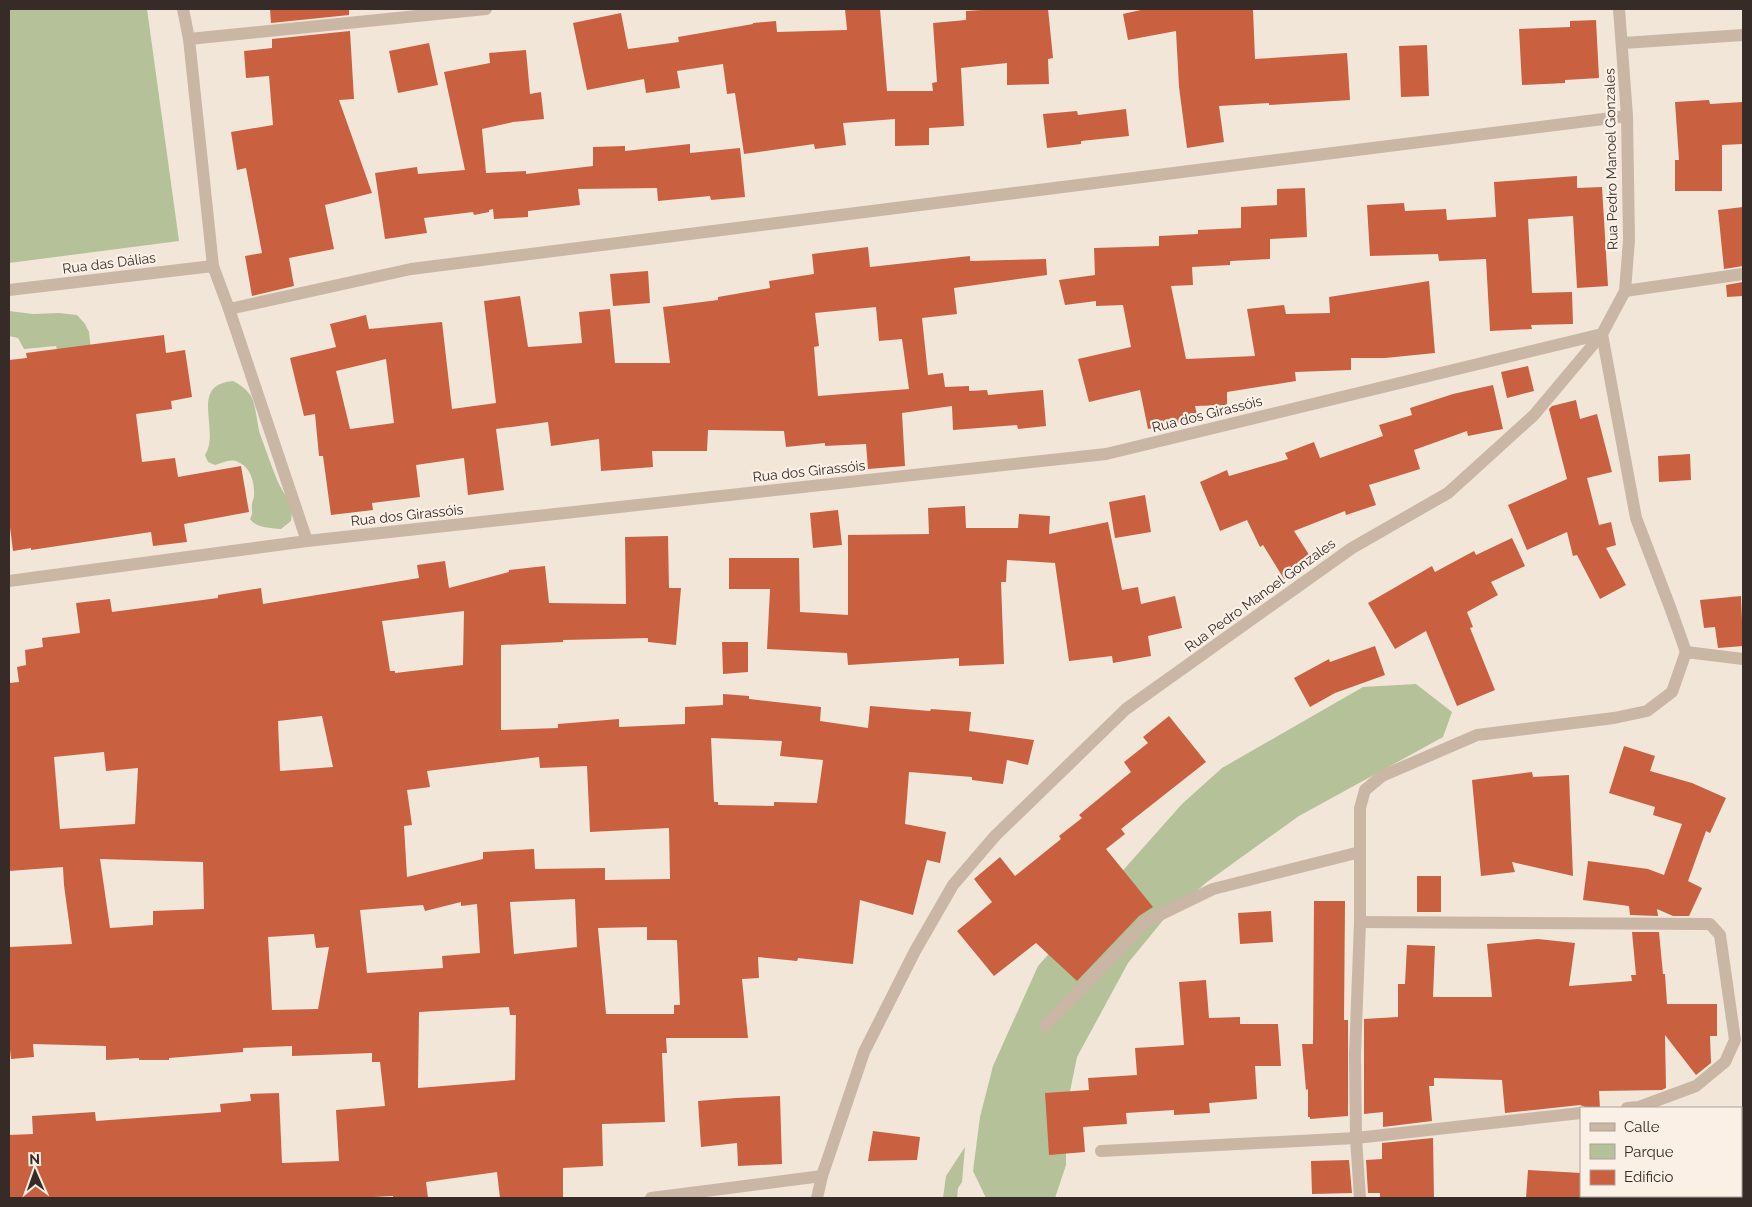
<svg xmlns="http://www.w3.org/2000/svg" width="1752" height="1207" font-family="Raleway,sans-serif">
<rect width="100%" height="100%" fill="#f2e6d9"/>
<g fill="#b4c199">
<polygon points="9,9 147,9 179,241 9,263"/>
<polygon points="9,311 33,314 59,313 77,315 85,324 89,332 94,378 61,366 56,346 24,349 18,338 9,336"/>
<path d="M 233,381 C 241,385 246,389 251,396 C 256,405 257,424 260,434 C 266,450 271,466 278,482 C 285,498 294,501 291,521 L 281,529 C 271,528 256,528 250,519 C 254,511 251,512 252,504 C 252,501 254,499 254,496 C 255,484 251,467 238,462 C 231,458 222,463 215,465 L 208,462 L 205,455 C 221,430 188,385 233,381 Z"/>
<polygon points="1416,684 1452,712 1443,737 1299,816 1207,882 1164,919 1128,963 1077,1057 1066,1111 1066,1165 1055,1198 986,1198 973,1171 980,1117 993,1066 1038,966 1182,804 1222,768 1363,687"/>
<polygon points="965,1147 962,1182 958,1188 957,1198 943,1198 946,1176"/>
</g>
<g fill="#c96040" fill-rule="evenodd">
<polygon points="270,9 349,9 349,15 271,23"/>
<polygon points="845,9 880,9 887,91 933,91 932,83 937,82 933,23 966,20 966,11 997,9 1001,9 1001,10 1048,9 1053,58 1048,59 1049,84 1007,85 1007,63 961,68 964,126 929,128 929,145 895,146 895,119 843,123 846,145 815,149 814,144 744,154 735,93 727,94 723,64 677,71 680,88 646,93 644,79 587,90 573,23 621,13 628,49 679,42 678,37 753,24 753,23 776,21 777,32 847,30"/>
<polygon points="1145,9 1253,9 1255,59 1347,53 1350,100 1269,105 1269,103 1219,106 1224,142 1187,148 1179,87 1176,31 1128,40 1123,14"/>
<polygon points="1596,20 1599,78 1565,80 1565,83 1522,85 1519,29 1570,27 1570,21"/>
<polygon points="350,31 354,99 339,100 372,193 325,205 334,249 289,258 294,286 252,296 245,256 262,253 246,168 237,170 231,132 273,125 269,76 246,78 244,51 272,48 272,39"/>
<polygon points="429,43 438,85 398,93 389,51"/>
<polygon points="1427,45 1429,96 1401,97 1399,46"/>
<polygon points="526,50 530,94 541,92 544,119 513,122 482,129 486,173 526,171 526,174 593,166 593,147 625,146 625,151 690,144 690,153 740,148 745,197 711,200 710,196 658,201 657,188 578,189 580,205 528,211 528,217 494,219 493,209 489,210 489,212 474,215 473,212 424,218 427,233 385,239 375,173 417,167 418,174 465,170 444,72 490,63 489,53"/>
<polygon points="1709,100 1710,104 1743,102 1743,144 1722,145 1722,191 1675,191 1675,160 1679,160 1675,102"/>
<polygon points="1126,109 1129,136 1081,141 1081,144 1047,148 1043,114 1077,111 1078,115"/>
<polygon points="1577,176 1577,188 1602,187 1608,286 1577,288 1573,216 1528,219 1532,293 1572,292 1573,324 1531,325 1532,329 1490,331 1486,259 1439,261 1438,254 1370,256 1367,205 1404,203 1405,211 1446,209 1447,220 1496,217 1494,182"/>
<polygon points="1305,188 1307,237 1270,239 1270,259 1230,261 1230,265 1192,267 1193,285 1171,286 1186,359 1255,356 1247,309 1284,305 1286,314 1330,313 1329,297 1429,281 1435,353 1385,358 1351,358 1351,370 1295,372 1296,381 1227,392 1227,405 1195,406 1198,419 1148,429 1140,390 1089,402 1078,359 1131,347 1123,305 1096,306 1096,301 1065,305 1059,280 1095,275 1094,248 1159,246 1159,236 1198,234 1198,230 1241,228 1241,207 1277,205 1277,189"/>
<polygon points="1743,207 1743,266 1724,269 1718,210"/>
<path d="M 868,247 L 870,267 L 970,256 L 970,261 L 1046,259 L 1047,275 L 954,288 L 957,314 L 922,318 L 928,375 L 943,373 L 945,387 L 969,386 L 969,391 L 987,390 L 988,395 L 1043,390 L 1046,426 L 1018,429 L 1017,425 L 953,430 L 952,406 L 902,413 L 905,466 L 868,469 L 866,444 L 825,446 L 825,443 L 786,447 L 784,431 L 708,430 L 707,451 L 652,451 L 653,467 L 601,471 L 599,439 L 551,446 L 548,422 L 496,429 L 504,490 L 468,495 L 464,458 L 416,465 L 420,497 L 372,503 L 373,510 L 331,515 L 323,456 L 319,456 L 315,414 L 304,416 L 290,358 L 336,347 L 330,324 L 366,315 L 369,329 L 442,322 L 452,409 L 496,403 L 484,301 L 520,296 L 528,347 L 582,343 L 579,312 L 610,309 L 615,363 L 670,363 L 663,307 L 718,300 L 718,297 L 770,288 L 769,281 L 814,274 L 812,254 ZM 876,307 L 879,341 L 902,339 L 909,389 L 818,396 L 814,347 L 819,346 L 815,313 ZM 386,359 L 394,423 L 350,429 L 336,371 Z"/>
<polygon points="648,271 650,303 613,306 610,274"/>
<polygon points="1743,282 1743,296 1727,297 1726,285"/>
<polygon points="164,335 166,353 185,350 192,397 171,401 172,409 136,414 142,462 175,458 178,477 241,466 249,512 184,524 187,542 153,546 151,532 31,550 31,548 13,551 9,519 9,360 27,358 26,353"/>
<polygon points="1528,366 1534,391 1507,398 1501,372"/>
<polygon points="1493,385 1503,429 1468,436 1467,431 1414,450 1420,469 1369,485 1376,505 1346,515 1345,511 1294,531 1313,561 1284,579 1263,545 1260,547 1247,520 1220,531 1200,482 1227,470 1229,476 1288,459 1285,453 1314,442 1320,458 1383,436 1379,425 1412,415 1410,408 1453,394"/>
<polygon points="1576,400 1580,419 1597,414 1612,472 1587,478 1599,525 1611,522 1616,545 1606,548 1626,585 1600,599 1577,555 1573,556 1567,532 1527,550 1508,505 1567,479 1549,409 1552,406"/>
<polygon points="1690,454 1691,480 1659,482 1658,456"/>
<polygon points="1145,495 1151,532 1115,538 1109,502"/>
<polygon points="965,506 966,528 1018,528 1019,514 1050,516 1049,534 1108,522 1122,590 1138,587 1141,604 1175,596 1182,628 1148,636 1151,656 1113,663 1112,656 1069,661 1055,563 1007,560 1006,582 1001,582 1004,664 959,666 959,658 848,665 847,653 767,649 770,589 729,589 729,558 799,558 800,612 848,615 848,535 929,534 928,508"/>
<polygon points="838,510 842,545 813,548 810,513"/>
<path d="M 668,536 L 669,588 L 681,588 L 676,645 L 648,642 L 648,638 L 563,640 L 563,642 L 501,645 L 501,730 L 558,728 L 558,724 L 619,719 L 619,727 L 685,724 L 685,707 L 723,705 L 723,694 L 749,696 L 749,699 L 821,707 L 820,721 L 868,728 L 870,706 L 930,711 L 931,709 L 971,712 L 969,731 L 1034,740 L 1028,765 L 1007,760 L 1003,784 L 972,780 L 972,777 L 909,772 L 905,824 L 946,832 L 940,863 L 927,860 L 913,915 L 860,900 L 853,964 L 798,958 L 797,961 L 758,957 L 759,978 L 742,979 L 748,1038 L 666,1038 L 667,1053 L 662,1053 L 665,1122 L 602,1124 L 603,1166 L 563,1168 L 563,1198 L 500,1198 L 497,1172 L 426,1182 L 428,1198 L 393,1198 L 393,1196 L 354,1198 L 9,1198 L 9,1135 L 33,1134 L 32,1116 L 95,1112 L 96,1121 L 221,1112 L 220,1104 L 251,1101 L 250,1094 L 279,1093 L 282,1163 L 339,1161 L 336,1110 L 385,1106 L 380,1062 L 372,1062 L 372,1053 L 292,1056 L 292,1046 L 243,1048 L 243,1052 L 169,1058 L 169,1060 L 139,1060 L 139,1058 L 106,1060 L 106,1046 L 33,1044 L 34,1057 L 11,1059 L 9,1040 L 9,947 L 72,944 L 64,885 L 63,867 L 9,871 L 9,683 L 19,682 L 17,667 L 26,665 L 25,650 L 43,647 L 42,638 L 80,633 L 76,603 L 110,599 L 112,612 L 218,598 L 218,595 L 261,588 L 263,604 L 419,578 L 417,565 L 445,561 L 449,588 L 509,572 L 509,570 L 545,566 L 549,603 L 626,604 L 625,537 ZM 464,611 L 463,665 L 395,673 L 395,671 L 390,671 L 382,621 ZM 322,716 L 333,767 L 280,771 L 278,721 ZM 711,738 L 782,741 L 780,756 L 823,760 L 817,803 L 774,802 L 774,806 L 718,805 L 718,802 L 714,802 ZM 104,752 L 106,771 L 138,768 L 135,824 L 60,829 L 54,757 ZM 539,757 L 540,768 L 587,766 L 590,832 L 669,828 L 670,879 L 605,880 L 605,868 L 535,869 L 534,849 L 483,852 L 483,859 L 407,877 L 404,826 L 412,825 L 407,790 L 430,787 L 427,771 ZM 100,859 L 203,862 L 204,909 L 153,911 L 153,925 L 110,928 ZM 575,899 L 577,947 L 514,954 L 510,902 ZM 461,902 L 461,906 L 477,904 L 480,953 L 442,956 L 443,968 L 367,973 L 360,910 L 423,905 L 425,911 ZM 647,927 L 647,940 L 677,940 L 680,1005 L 674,1005 L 674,1014 L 606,1014 L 598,928 ZM 314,934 L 316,948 L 329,947 L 318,1009 L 272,1010 L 268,937 ZM 509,1007 L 510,1015 L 516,1015 L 515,1080 L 418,1088 L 419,1012 Z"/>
<polygon points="1512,538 1525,566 1491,582 1498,595 1467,612 1473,627 1470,628 1495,690 1457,706 1426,631 1395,649 1368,603 1432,566 1435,572 1474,551 1476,555"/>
<polygon points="1741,596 1743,646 1718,648 1715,627 1704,628 1700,600"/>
<polygon points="722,642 748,642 748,672 723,674"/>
<polygon points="1375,646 1385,675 1335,693 1310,707 1294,678 1329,659 1330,662"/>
<polygon points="1169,716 1206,762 1121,829 1125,834 1106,849 1153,907 1139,916 1077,981 1036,943 994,976 957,931 992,902 974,879 1000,857 1015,876 1061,839 1059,836 1082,818 1079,815 1131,772 1124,762 1148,743 1143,737"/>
<polygon points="1624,746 1655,756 1650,771 1692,783 1726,798 1710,833 1706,831 1688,881 1702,888 1689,916 1673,916 1657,909 1658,916 1630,915 1629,906 1583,900 1588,861 1648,869 1664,875 1682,824 1653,815 1655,807 1609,793"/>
<polygon points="1532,772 1533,777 1569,775 1573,876 1512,862 1515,872 1481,876 1472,780"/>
<rect x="1417" y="876" width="24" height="36"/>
<polygon points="1314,901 1345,901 1344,1020 1348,1020 1348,1116 1310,1119 1310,1117 1308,1117 1308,1089 1306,1090 1302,1044 1313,1044"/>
<polygon points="1271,911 1273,942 1240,944 1238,913"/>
<polygon points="1632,932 1659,932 1663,974 1665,974 1667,1004 1717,1004 1717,1036 1710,1036 1711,1063 1696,1075 1665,1035 1666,1088 1662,1090 1599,1091 1600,1108 1588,1108 1580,1105 1505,1113 1502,1080 1434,1078 1434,1086 1429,1086 1432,1121 1383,1127 1383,1112 1364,1114 1364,1019 1398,1017 1398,984 1405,984 1407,945 1435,946 1433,997 1492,997 1487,944 1538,939 1575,943 1569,986 1632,981 1631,975 1636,975"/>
<polygon points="1206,980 1209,1018 1240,1017 1240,1024 1278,1024 1281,1066 1255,1066 1257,1099 1209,1103 1210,1113 1174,1115 1174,1110 1126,1113 1127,1124 1083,1127 1085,1152 1049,1155 1045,1093 1089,1090 1088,1078 1137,1075 1135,1048 1184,1045 1179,982"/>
<polygon points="780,1096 782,1164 738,1166 737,1143 701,1147 698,1101 736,1098"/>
<polygon points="873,1131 920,1137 917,1160 868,1161"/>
<polygon points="1433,1138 1434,1198 1380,1198 1380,1193 1368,1193 1366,1160 1382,1159 1382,1143"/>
<polygon points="1349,1160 1352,1193 1312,1194 1311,1161"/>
<polygon points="1528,1170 1581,1173 1581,1198 1526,1198"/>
</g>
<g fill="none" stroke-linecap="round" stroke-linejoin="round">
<g stroke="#cab6a5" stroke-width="12">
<polyline points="183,9 189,39 213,266 229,309 307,541"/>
<polyline points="189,39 486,9"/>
<polyline points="1623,43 1743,35"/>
<polyline points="9,290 213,266"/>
<polyline points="1625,291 1743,274"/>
<polyline points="229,309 411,269 1627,116"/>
<polyline points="9,581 307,541 1106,454 1602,334 1636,518 1670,607 1686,652 1743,659"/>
<polyline points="1360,922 1710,924 1720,935 1735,1040 1725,1062 1696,1086 1639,1107 1627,1108"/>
<polyline points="1045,1026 1145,922 1213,889 1360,852"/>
<polyline points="1101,1151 1356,1138 1581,1113"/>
<polyline points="651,1198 822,1176"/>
<polyline points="817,1198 822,1176 864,1052 915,951 953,885 995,836 1126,709 1352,548 1448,493 1534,415 1602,334 1625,291 1629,240 1627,116 1619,9"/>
<polyline points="1360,1198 1356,1138 1355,1055 1360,922 1360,808 1365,790 1382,776 1477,735 1614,718 1647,711 1672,692 1686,652"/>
</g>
</g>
<g text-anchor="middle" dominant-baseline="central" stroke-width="4.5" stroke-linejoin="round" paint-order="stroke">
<g font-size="14" fill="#362b27" stroke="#faf0e6">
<text transform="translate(1611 159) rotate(-91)">Rua Pedro Manoel Gonzales</text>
<text transform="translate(109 263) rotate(-7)">Rua das Dálias</text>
<text transform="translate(1207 414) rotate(-14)">Rua dos Girassóis</text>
<text transform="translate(809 471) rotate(-6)">Rua dos Girassóis</text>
<text transform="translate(407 515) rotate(-6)">Rua dos Girassóis</text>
<text transform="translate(1260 595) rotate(-36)">Rua Pedro Manoel Gonzales</text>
</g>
</g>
<rect width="1752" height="1207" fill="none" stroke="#362b27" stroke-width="20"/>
<rect x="1580" y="1107" width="162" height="90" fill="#faf0e6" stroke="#aca19a"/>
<rect x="1590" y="1123" width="25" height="8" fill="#cab6a5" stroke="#aca19a"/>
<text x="1624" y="1132" font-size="15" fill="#362b27">Calle</text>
<rect x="1590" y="1144" width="25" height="15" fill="#b4c199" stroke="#aca19a"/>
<text x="1624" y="1157" font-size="15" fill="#362b27">Parque</text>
<rect x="1590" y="1170" width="25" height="15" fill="#c96040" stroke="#aca19a"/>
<text x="1624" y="1182" font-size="15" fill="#362b27">Edificio</text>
<g transform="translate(35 1172) rotate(358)" stroke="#faf0e6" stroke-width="4" paint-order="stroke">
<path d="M0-4L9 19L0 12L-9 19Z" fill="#362b27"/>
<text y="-8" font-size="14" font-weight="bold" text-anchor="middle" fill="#362b27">N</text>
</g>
</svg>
